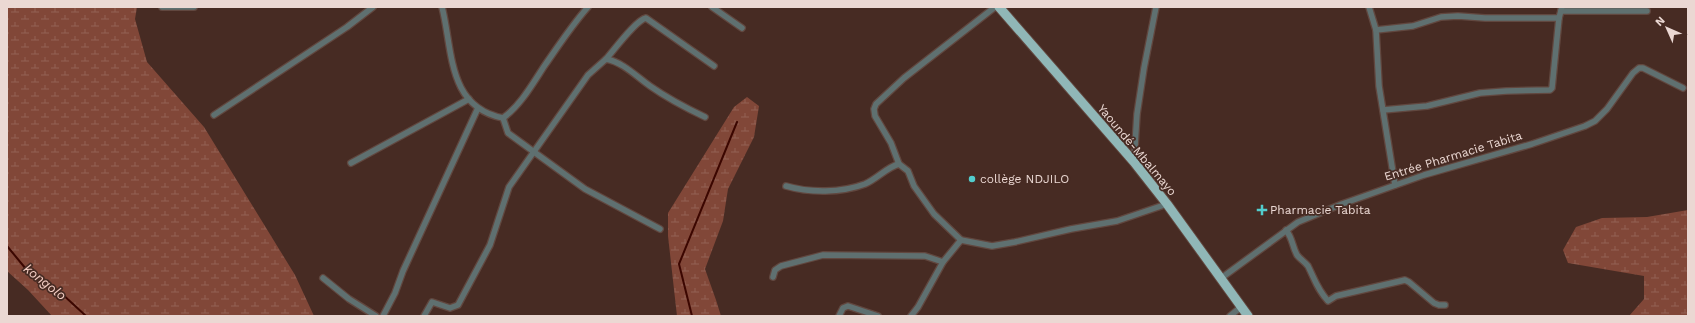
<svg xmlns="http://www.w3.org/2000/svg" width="1695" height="323" font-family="'Work Sans',sans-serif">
<defs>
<pattern id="wetland-marsh" width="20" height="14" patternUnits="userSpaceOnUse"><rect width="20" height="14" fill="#814738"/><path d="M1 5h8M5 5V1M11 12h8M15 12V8" fill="none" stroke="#936154"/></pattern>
</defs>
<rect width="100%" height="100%" fill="#472b23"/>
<g fill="url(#wetland-marsh)">
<polygon points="7,7 137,7 135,19 147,62 204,127 295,275 314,316 52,316 28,290 7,271"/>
<polygon points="747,97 759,106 754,137 728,189 723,221 705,269 716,300 721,316 677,316 668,236 668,213 734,107"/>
<polygon points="1688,210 1688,316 1629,316 1644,299 1644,276 1568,263 1563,250 1576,227 1602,218 1647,217"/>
</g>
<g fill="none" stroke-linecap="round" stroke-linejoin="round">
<g stroke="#3b0600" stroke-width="2">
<polyline points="7,246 26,269 61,293 86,316"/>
<polyline points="692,316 679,264 737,122"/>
</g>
<defs>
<g id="minor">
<polyline points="162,7 194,7"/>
<path d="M 442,7 C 453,50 447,107 503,118 C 521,105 533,83 545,65 C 559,45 572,25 588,7"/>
<polyline points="712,7 742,28"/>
<polyline points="995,7 904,78 876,104 874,109 875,116 891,143 899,164 908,171 914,186 934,214 961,240 992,246 1015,242 1071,229 1117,221 1167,204"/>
<polyline points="1369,7 1376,30 1379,86 1395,185"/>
<polyline points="1561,11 1647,11"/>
<polyline points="1376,30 1413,26 1441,17 1458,16 1485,18 1559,18"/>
<path d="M 606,59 C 614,50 636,20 646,18 L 714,66"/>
<polyline points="1383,110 1427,106 1480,93 1506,91 1550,90 1552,88 1559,18 1562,7"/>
<polyline points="214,115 347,27 373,7"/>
<polyline points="503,118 508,133 585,189 660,229"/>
<polyline points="1134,162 1137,114 1144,68 1156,7"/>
<polyline points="351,163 469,99"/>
<path d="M 786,186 C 810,193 841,193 865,184 C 877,179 887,167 899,164"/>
<path d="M 1286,230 C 1293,239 1292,246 1297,255 C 1300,259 1305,262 1308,266 C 1315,280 1317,289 1328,301 L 1336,296 L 1405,280 L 1409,282 L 1434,303 L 1439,305 L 1445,305"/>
<polyline points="773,277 775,270 781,266 823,255 925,256 943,262"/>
<polyline points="323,278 349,299 376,316"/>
<polyline points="1220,279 1298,222 1342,204 1424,175 1532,144 1585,126 1595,121 1607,109 1633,73 1639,68 1643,68 1683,88"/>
<polyline points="383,316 395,293 403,271 478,108"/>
<path d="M 424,316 L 432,302 L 450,308 L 458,305 L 490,245 L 509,187 L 588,75 L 606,59 C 623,62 637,77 650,86 C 667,98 686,108 705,117"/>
<polyline points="839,316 843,308 848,306 878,316"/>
<polyline points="911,316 918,307 943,262 961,240"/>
<polyline points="1230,316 1241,307"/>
</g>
<polyline id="trunk" points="999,7 1134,162 1167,204 1248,316"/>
</defs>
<use href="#minor" stroke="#61473f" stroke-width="8"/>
<use href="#trunk" stroke="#61473f" stroke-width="11"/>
<use href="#minor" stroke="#5f7070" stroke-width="5.5"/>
<use href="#trunk" stroke="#90b7b7" stroke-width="9"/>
</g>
<g fill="#52cdcd" stroke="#472b23" stroke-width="1.5">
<circle cx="972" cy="179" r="4"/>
<path d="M1260 204h4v4h4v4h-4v4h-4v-4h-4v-4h4z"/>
</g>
<g text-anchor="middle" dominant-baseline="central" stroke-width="3.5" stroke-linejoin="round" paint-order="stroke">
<g font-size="12" fill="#ebd8d3" stroke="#472b23">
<text transform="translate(1137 150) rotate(50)">Yaoundé-Mbalmayo</text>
<text transform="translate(1453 156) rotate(-17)">Entrée Pharmacie Tabita</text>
</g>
<g font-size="12" fill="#ebd8d3" stroke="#472b23" text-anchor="start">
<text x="980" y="179">collège NDJILO</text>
<text x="1270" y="210">Pharmacie Tabita</text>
</g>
<g font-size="13" font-style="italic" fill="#f5cec4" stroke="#472b23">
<text transform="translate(45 282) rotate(38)">kongolo</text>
</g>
</g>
<rect width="1695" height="323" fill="none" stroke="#ebd8d3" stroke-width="16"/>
<g transform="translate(1667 28) rotate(315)" stroke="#472b23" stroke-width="3" paint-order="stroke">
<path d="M0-3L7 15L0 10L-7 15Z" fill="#ebd8d3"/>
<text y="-6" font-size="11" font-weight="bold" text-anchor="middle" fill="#ebd8d3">N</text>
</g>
</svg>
